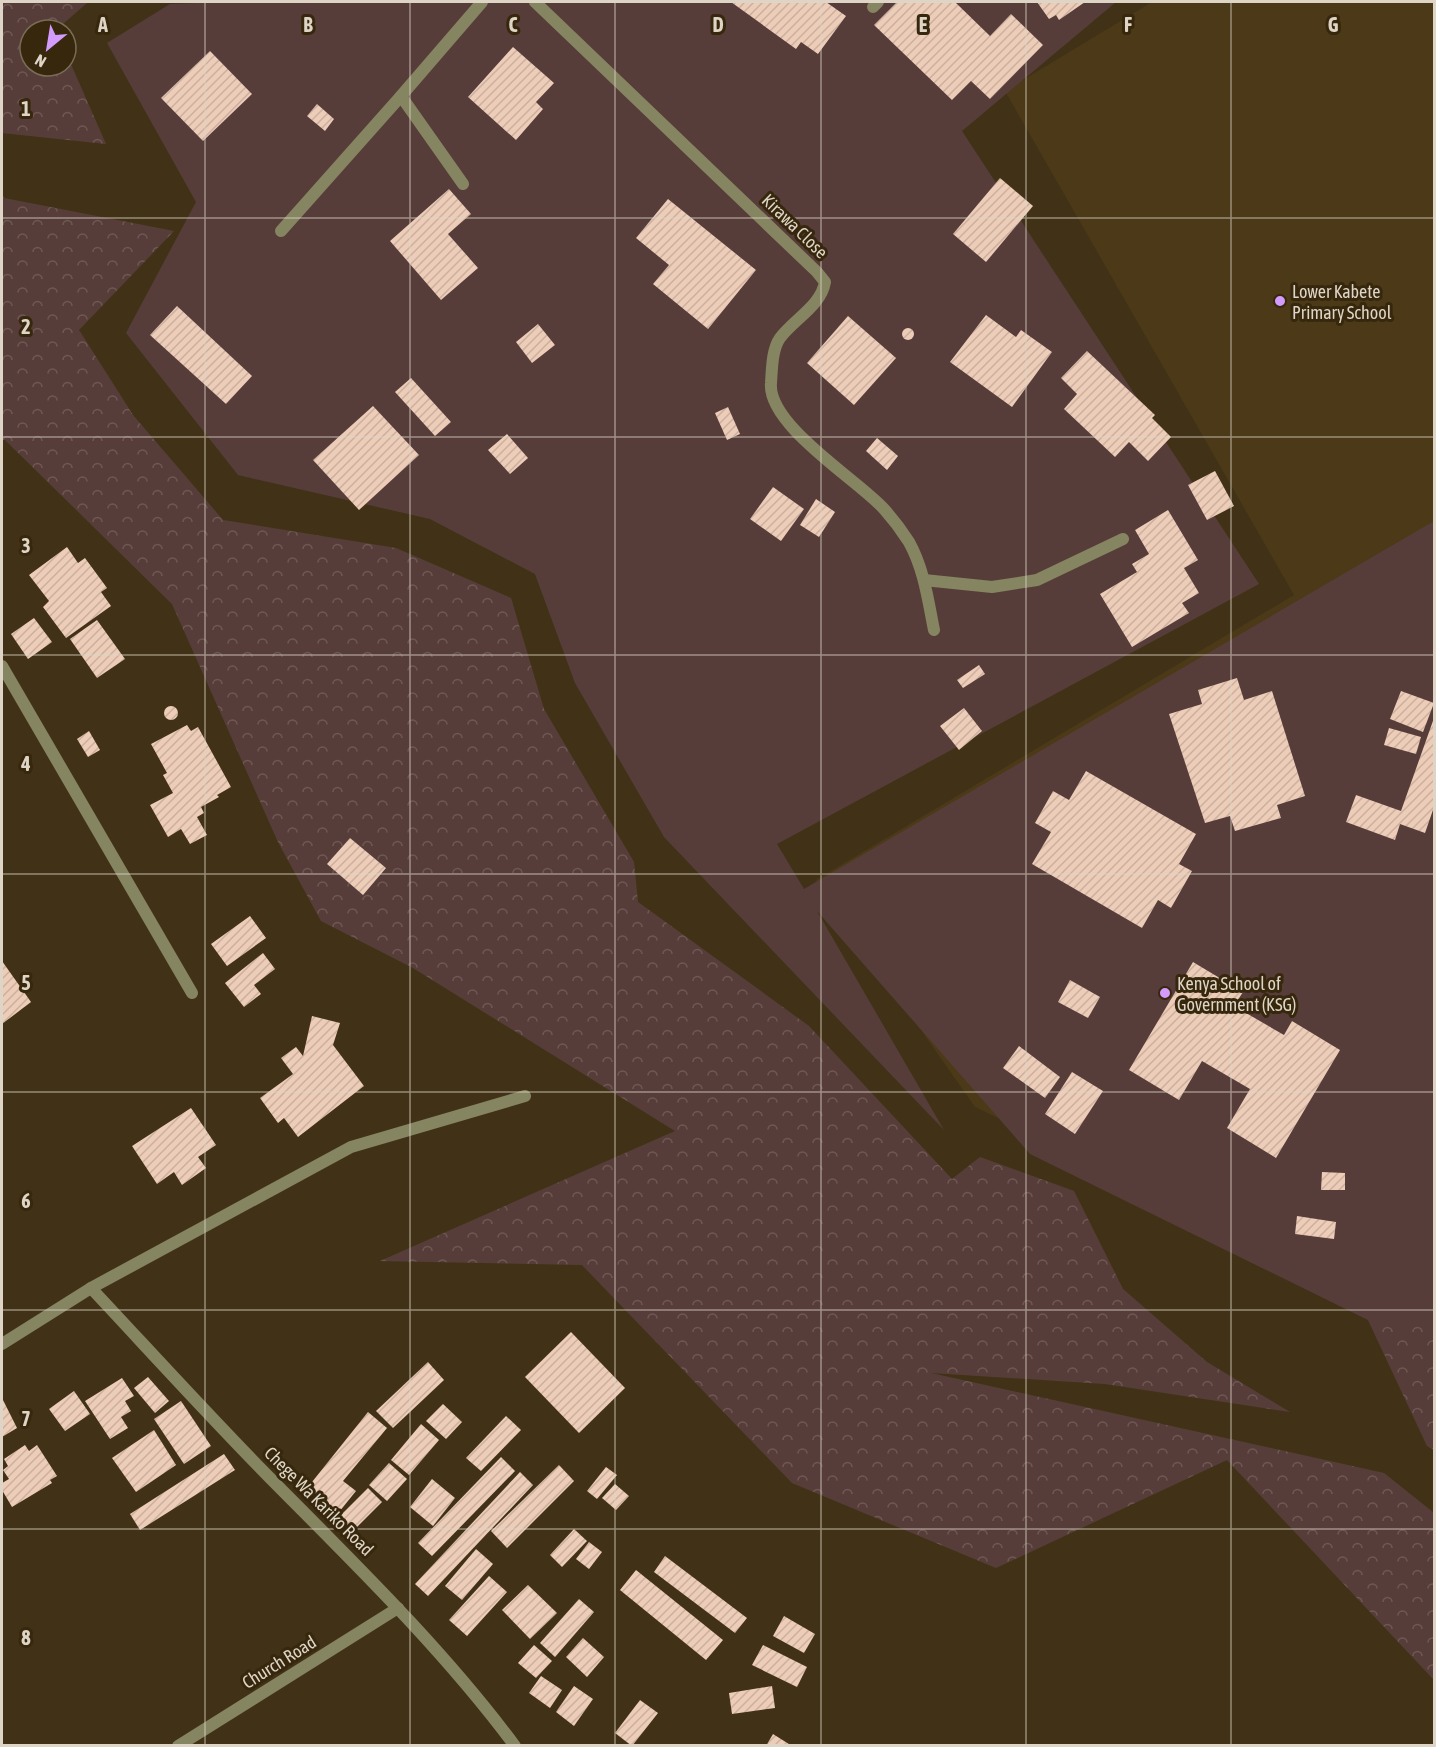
<svg xmlns="http://www.w3.org/2000/svg" width="1436" height="1747" font-family="'Asap Condensed',sans-serif">
<defs>
<pattern id="forest-crowns" width="20" height="18" patternUnits="userSpaceOnUse" patternTransform="scale(1.5)"><rect width="20" height="18" fill="#573d39"/><path d="M2 6a3 3 0 1 1 6 0M12 15a3 3 0 1 1 6 0" fill="none" stroke="#6f5854"/></pattern>
<pattern id="building-hatch" width="6" height="6" patternUnits="userSpaceOnUse" patternTransform="scale(1.5)"><rect width="6" height="6" fill="#edccb8"/><path d="M-1 1l2-2M0 6l6-6M5 7l2-2" fill="none" stroke="#cbb09f"/></pattern>
</defs>
<rect width="100%" height="100%" fill="#413217"/>
<polygon fill="#4c3917" points="1152,2 1434,2 1434,1325 975,1107 816,880 1294,595 1005,91"/>
<polygon fill="#573d39" points="222,2 1116,2 962,131 1259,584 777,844 804,889 1434,521 1434,1320 1368,1320 1030,1154 817,911 944,1130 664,837 575,683 535,574 430,519 238,475 126,333 196,202 107,43 170,4"/>
<g fill="url(#forest-crowns)">
<polygon points="2,2 88,2 56,30 30,30 30,66 66,66 66,53 106,144 2,133"/>
<polygon points="2,194 4,198 174,231 79,330 133,415 223,520 396,548 511,598 544,709 634,862 638,902 809,1026 952,1179 980,1157 1074,1191 1123,1289 1207,1362 1290,1412 1105,1384 931,1373 1384,1473 1434,1513 1434,1680 1227,1460 996,1568 792,1483 582,1265 380,1261 675,1131 413,968 321,921 278,842 172,604 5,440 2,440"/>
<polygon points="1368,1320 1434,1320 1434,1450 1427,1446"/>
</g>
<g fill="url(#building-hatch)">
<polygon points="731,2 826,2 846,16 818,54 801,42 796,49"/>
<polygon points="897,2 955,2 990,36 1011,14 1043,45 990,99 971,81 952,100 874,25"/>
<polygon points="1037,2 1085,2 1059,20 1056,15 1049,19"/>
<polygon points="513,47 554,83 536,102 543,109 516,140 468,97"/>
<polygon points="210,51 252,94 203,141 161,98"/>
<polygon points="317,104 334,119 325,131 307,116"/>
<polygon points="1000,178 1033,206 986,262 953,234"/>
<polygon points="449,189 471,214 448,234 478,268 441,300 390,241"/>
<polygon points="668,199 756,270 708,329 653,284 669,265 636,238"/>
<polygon points="177,306 252,376 226,404 150,335"/>
<polygon points="986,315 1016,337 1021,330 1052,352 1012,407 950,362"/>
<polygon points="848,316 896,358 854,405 807,363"/>
<polygon points="538,324 555,345 532,363 516,342"/>
<circle cx="908" cy="334" r="6"/>
<polygon points="1087,351 1155,415 1152,418 1171,437 1148,461 1129,442 1115,457 1064,409 1077,394 1061,378"/>
<polygon points="411,378 451,422 435,436 395,392"/>
<polygon points="373,406 419,455 359,510 313,460"/>
<polygon points="728,407 740,434 727,440 715,413"/>
<polygon points="507,434 528,458 510,474 488,450"/>
<polygon points="877,438 898,456 887,470 866,451"/>
<polygon points="1215,471 1234,506 1207,520 1188,485"/>
<polygon points="773,487 804,509 781,541 750,519"/>
<polygon points="816,499 835,512 819,537 800,525"/>
<polygon points="1168,510 1198,560 1184,568 1199,593 1182,603 1189,613 1132,647 1100,594 1137,572 1132,564 1149,554 1135,530"/>
<polygon points="67,547 78,563 85,558 107,588 101,592 111,606 66,638 43,607 49,601 29,575"/>
<polygon points="34,618 52,642 28,659 11,634"/>
<polygon points="97,620 125,659 97,678 70,639"/>
<polygon points="979,665 985,674 963,688 957,680"/>
<polygon points="1237,678 1244,700 1272,691 1305,796 1277,805 1281,818 1235,831 1230,816 1205,823 1169,714 1202,704 1198,690"/>
<polygon points="1401,691 1434,703 1423,732 1390,719"/>
<circle cx="171" cy="713" r="7"/>
<polygon points="964,708 982,731 959,750 940,726"/>
<polygon points="1434,718 1434,807 1425,833 1400,824 1395,840 1346,822 1356,795 1401,811"/>
<polygon points="187,725 191,731 198,727 231,787 217,795 219,797 201,807 204,813 197,817 207,835 190,844 181,829 168,837 150,805 173,793 163,775 167,773 151,744"/>
<polygon points="1389,728 1421,737 1416,754 1384,745"/>
<polygon points="89,731 100,750 88,757 77,739"/>
<polygon points="1086,771 1196,834 1179,864 1192,871 1171,908 1158,900 1142,928 1032,864 1051,832 1035,823 1053,791 1069,800"/>
<polygon points="350,838 386,868 363,895 327,864"/>
<polygon points="250,916 266,938 227,966 211,944"/>
<polygon points="263,953 275,969 254,985 261,994 244,1007 225,983"/>
<polygon points="2,961 31,1002 2,1024"/>
<polygon points="1193,962 1243,992 1234,1006 1284,1035 1292,1021 1340,1050 1276,1158 1227,1128 1250,1089 1202,1061 1179,1100 1129,1070"/>
<polygon points="1070,980 1100,997 1088,1018 1058,1002"/>
<polygon points="312,1016 340,1023 333,1045 364,1086 298,1137 284,1118 278,1123 260,1098 293,1074 281,1058 296,1047 303,1056"/>
<polygon points="1019,1046 1060,1077 1045,1098 1003,1068"/>
<polygon points="1072,1072 1103,1091 1075,1134 1045,1114"/>
<polygon points="191,1108 216,1145 198,1157 206,1168 182,1185 174,1172 157,1184 132,1146"/>
<polygon points="1322,1172 1345,1173 1345,1190 1321,1190"/>
<polygon points="1297,1216 1336,1222 1334,1239 1295,1234"/>
<polygon points="571,1332 625,1388 579,1433 525,1377"/>
<polygon points="428,1362 444,1380 393,1428 376,1411"/>
<polygon points="148,1377 169,1401 155,1413 134,1388"/>
<polygon points="122,1378 134,1396 125,1401 131,1411 121,1417 128,1428 110,1439 85,1401"/>
<polygon points="74,1391 90,1414 65,1431 49,1409"/>
<polygon points="2,1398 17,1428 2,1437"/>
<polygon points="181,1401 211,1446 184,1464 154,1419"/>
<polygon points="443,1404 462,1422 446,1439 426,1421"/>
<polygon points="368,1412 387,1428 343,1481 356,1491 335,1517 304,1492"/>
<polygon points="506,1416 521,1430 481,1471 466,1458"/>
<polygon points="421,1424 439,1440 409,1475 391,1460"/>
<polygon points="154,1430 176,1465 136,1492 112,1458"/>
<polygon points="25,1445 29,1451 37,1445 57,1476 50,1480 52,1483 12,1507 2,1490 2,1483 9,1479 3,1470 8,1466 4,1459"/>
<polygon points="224,1454 235,1470 140,1530 130,1514"/>
<polygon points="501,1457 515,1471 432,1556 418,1543"/>
<polygon points="389,1463 407,1479 387,1501 369,1485"/>
<polygon points="559,1465 574,1481 507,1548 491,1531"/>
<polygon points="606,1467 617,1475 597,1499 587,1491"/>
<polygon points="520,1472 533,1485 428,1596 415,1584"/>
<polygon points="432,1479 455,1498 433,1526 410,1507"/>
<polygon points="615,1484 629,1496 616,1510 602,1498"/>
<polygon points="368,1488 382,1502 350,1534 336,1520"/>
<polygon points="574,1529 587,1541 562,1567 550,1555"/>
<polygon points="589,1542 602,1552 589,1569 576,1559"/>
<polygon points="476,1549 493,1564 462,1600 445,1586"/>
<polygon points="665,1556 747,1618 735,1633 654,1572"/>
<polygon points="636,1570 723,1640 706,1660 620,1590"/>
<polygon points="489,1576 507,1592 467,1636 449,1620"/>
<polygon points="528,1585 557,1613 530,1639 502,1610"/>
<polygon points="579,1599 594,1612 555,1657 540,1643"/>
<polygon points="784,1616 815,1634 804,1653 773,1636"/>
<polygon points="583,1638 604,1657 587,1677 566,1657"/>
<polygon points="534,1645 552,1661 536,1678 518,1663"/>
<polygon points="763,1645 807,1667 797,1687 752,1665"/>
<polygon points="541,1676 562,1690 550,1708 529,1693"/>
<polygon points="574,1686 593,1699 574,1726 556,1712"/>
<polygon points="772,1686 775,1708 732,1714 729,1693"/>
<polygon points="640,1700 658,1713 632,1746 615,1733"/>
<polygon points="773,1734 792,1746 766,1746"/>
</g>
<g fill="none" stroke-linecap="round" stroke-linejoin="round">
<g stroke="#868561" stroke-width="12">
<polyline points="463,184 401,96 482,2"/>
<polyline points="281,231 401,96"/>
<polyline points="924,580 992,587 1037,580 1123,539"/>
</g>
<g stroke="#868561" stroke-width="12">
<path d="M 535,2 L 817,272 L 825,282 C 821,306 794,319 780,338 C 772,349 772,369 771,383 C 767,425 858,480 884,509 C 893,519 902,531 909,542 C 924,569 928,600 934,630"/>
<polyline points="873,7 878,2"/>
<polyline points="2,666 192,993"/>
<path d="M 91,1288 C 150,1351 208,1415 269,1477 C 354,1563 442,1648 515,1746"/>
<polyline points="2,1344 91,1288 351,1147 525,1096"/>
<polyline points="178,1746 398,1608"/>
</g>
</g>
<path fill="none" stroke="#ded5c6" stroke-width="1.5" stroke-opacity="0.55" d="M 205,2 L 205,1746M 410,2 L 410,1746M 615,2 L 615,1746M 821,2 L 821,1746M 1026,2 L 1026,1746M 1231,2 L 1231,1746M 2,218 L 1434,218M 2,437 L 1434,437M 2,655 L 1434,655M 2,874 L 1434,874M 2,1092 L 1434,1092M 2,1310 L 1434,1310M 2,1529 L 1434,1529"/>
<g fill="#d39cfc" stroke="#36270d" stroke-width="2">
<circle cx="1280" cy="301" r="6"/>
<circle cx="1165" cy="993" r="6"/>
</g>
<g text-anchor="middle" dominant-baseline="central" stroke-width="6" stroke-linejoin="round" paint-order="stroke">
<g font-size="18" fill="#ded5c6" stroke="#36270d">
<text transform="translate(795 226) rotate(44)">Kirawa Close</text>
<text transform="translate(319 1501) rotate(45)">Chege Wa Kariko Road</text>
<text transform="translate(279 1662) rotate(-32)">Church Road</text>
</g>
<g font-size="18" fill="#ded5c6" stroke="#36270d" text-anchor="start">
<text x="1292" y="291">Lower Kabete<tspan x="1292" dy="21">Primary School</tspan></text>
<text x="1177" y="983">Kenya School of<tspan x="1177" dy="21">Government (KSG)</tspan></text>
</g>
</g>
<g font-size="20" text-anchor="middle" font-weight="bold" fill="#ded5c6" stroke="#36270d" stroke-width="6" stroke-linejoin="round" paint-order="stroke">
<text x="103" y="32">A</text>
<text x="308" y="32">B</text>
<text x="513" y="32">C</text>
<text x="718" y="32">D</text>
<text x="923" y="32">E</text>
<text x="1128" y="32">F</text>
<text x="1333" y="32">G</text>
<text x="26" y="116">1</text>
<text x="26" y="334">2</text>
<text x="26" y="553">3</text>
<text x="26" y="771">4</text>
<text x="26" y="990">5</text>
<text x="26" y="1208">6</text>
<text x="26" y="1426">7</text>
<text x="26" y="1645">8</text>
</g>
<rect width="1436" height="1747" fill="none" stroke="#ded5c6" stroke-width="6"/>
<g transform="translate(48 48) rotate(210)"><circle r="28" fill="#36270d" stroke="#796d57" stroke-width="1.5"/>
<path d="M0-4.5L10 22L0 15L-10 22Z" fill="#d39cfc"/>
<text y="-9" font-size="16" font-weight="bold" text-anchor="middle" fill="#ded5c6">N</text>
</g>
</svg>
